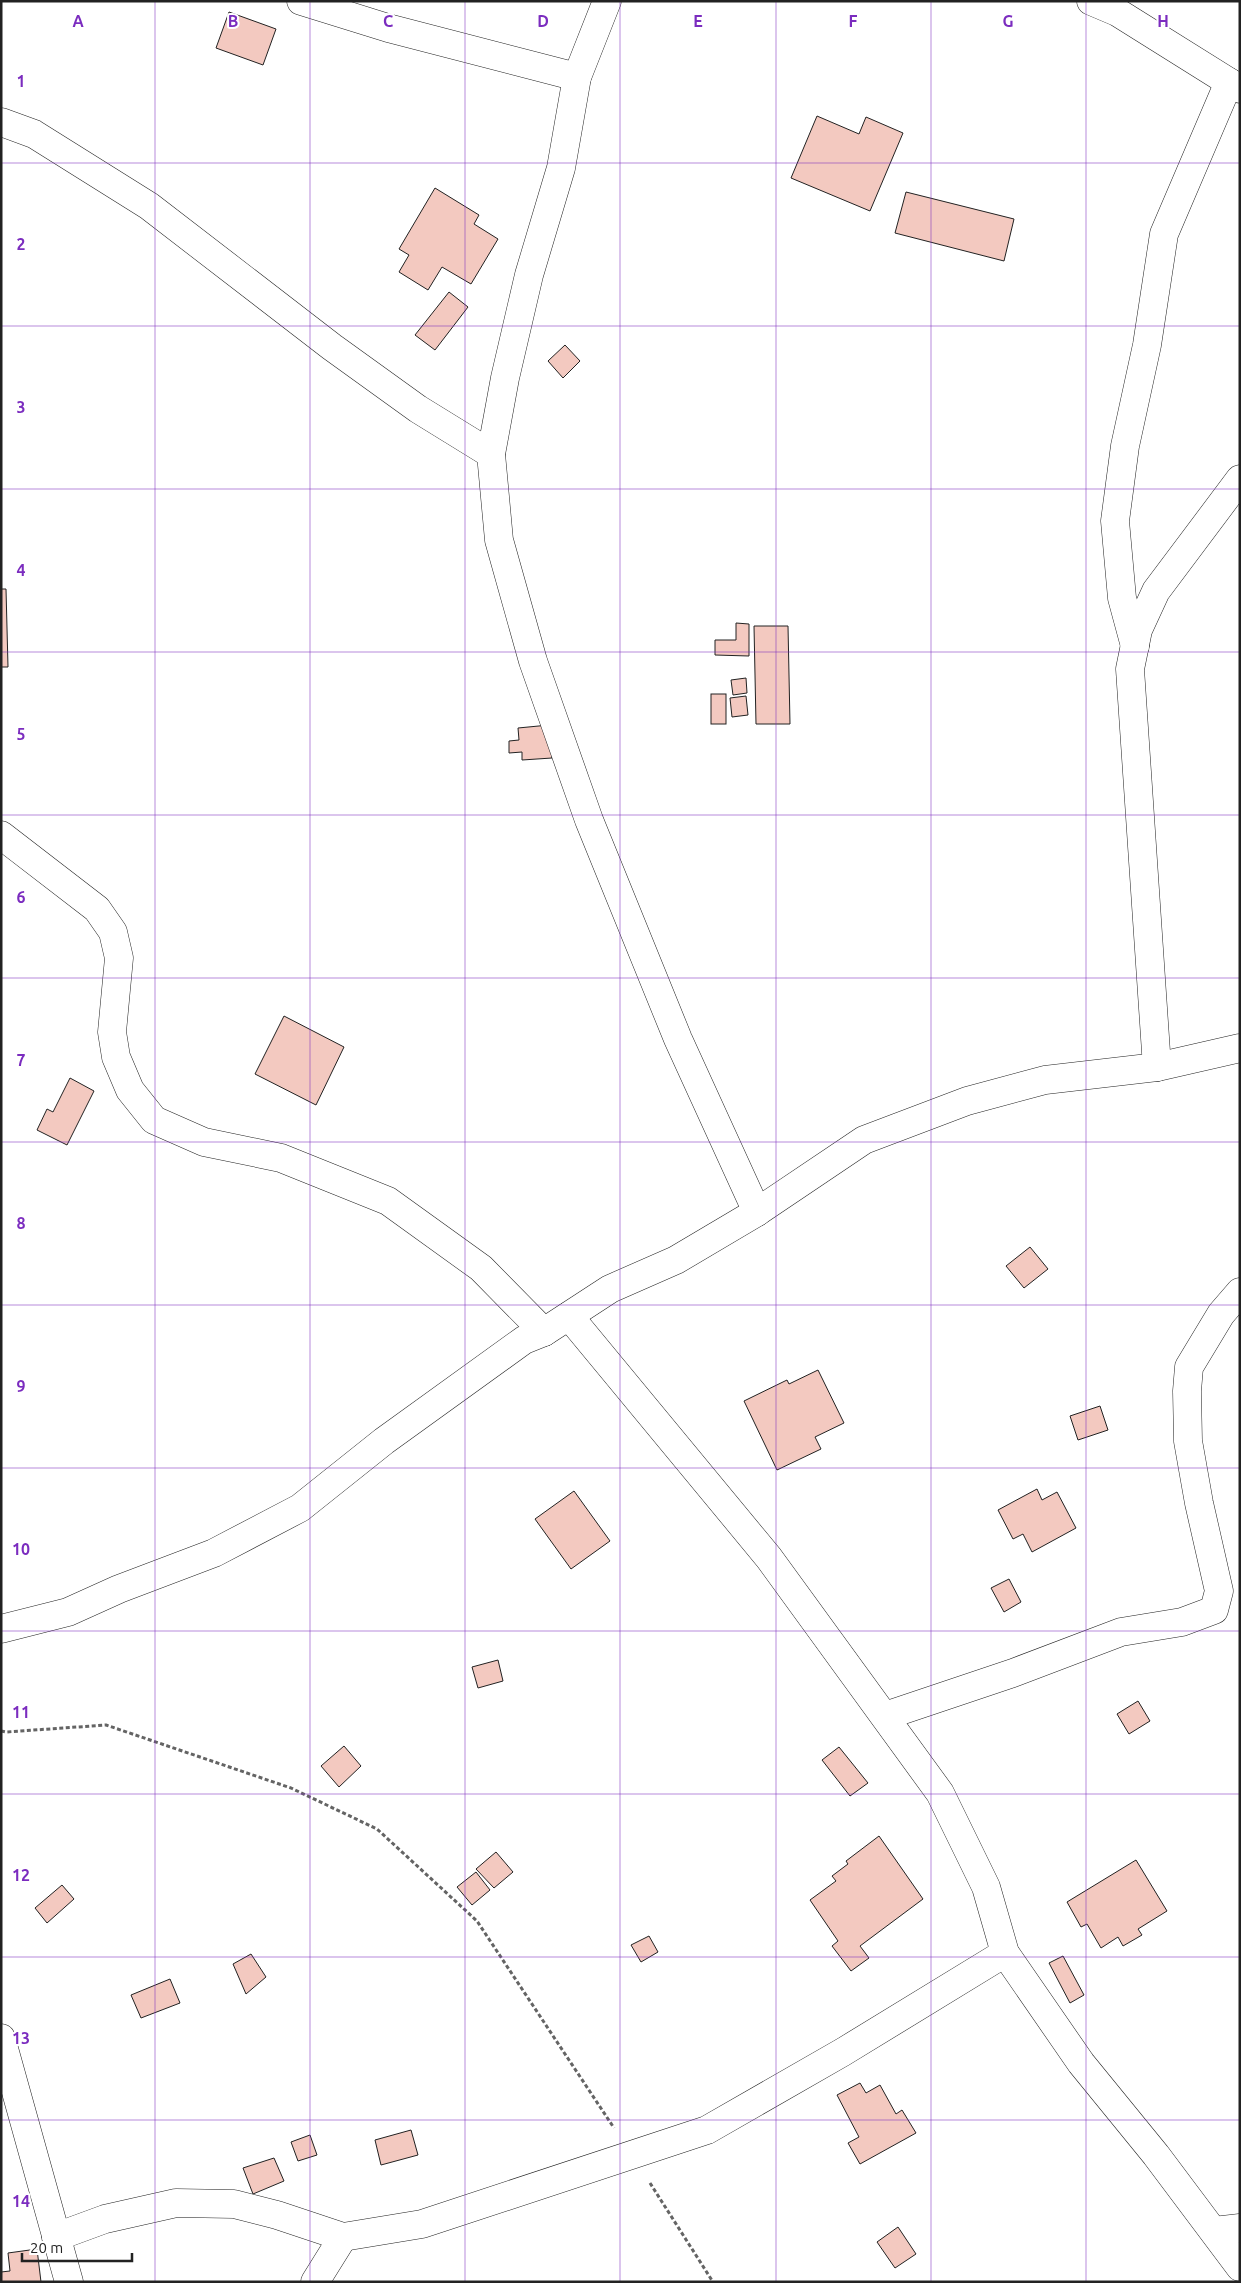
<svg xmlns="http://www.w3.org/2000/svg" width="1241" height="2283" font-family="Ubuntu,sans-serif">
<rect width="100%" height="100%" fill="#fff"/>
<g fill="#f3c9c0" stroke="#222">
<polygon points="229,12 276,29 263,65 216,48"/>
<polygon points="817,116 859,134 866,117 903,133 870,211 791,178"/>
<polygon points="435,188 479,215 474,224 498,239 471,284 442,267 428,290 399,272 409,255 399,249"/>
<polygon points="906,192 1014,219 1004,261 895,233"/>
<polygon points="449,292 468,307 435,350 415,335"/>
<polygon points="565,345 580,361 563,378 548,361"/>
<polygon points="1,589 6,589 8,667 1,667"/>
<polygon points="736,623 749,624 749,656 715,655 715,640 736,640"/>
<polygon points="754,626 788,626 790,724 756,724"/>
<polygon points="746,678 747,693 733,695 731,680"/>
<rect x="711" y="694" width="15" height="30"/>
<polygon points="746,696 748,715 732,717 730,698"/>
<polygon points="549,725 552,758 522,760 522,752 509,753 509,741 519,740 518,728"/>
<polygon points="284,1016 344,1047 316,1105 255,1074"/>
<polygon points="70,1078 94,1091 67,1145 37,1130 47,1109 53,1112"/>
<polygon points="1030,1247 1048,1269 1024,1288 1006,1266"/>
<polygon points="818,1370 844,1423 815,1437 821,1449 777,1470 744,1401 787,1380 789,1384"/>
<polygon points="1100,1406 1108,1430 1078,1440 1070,1416"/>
<polygon points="1037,1489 1042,1500 1057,1492 1076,1528 1032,1552 1023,1534 1013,1539 998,1510"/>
<polygon points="574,1491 610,1541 571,1569 535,1519"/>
<polygon points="1009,1579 1021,1602 1004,1612 991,1588"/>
<polygon points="498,1660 503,1681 478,1688 472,1667"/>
<polygon points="1138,1701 1150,1721 1129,1734 1117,1714"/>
<polygon points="344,1746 361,1766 339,1787 321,1766"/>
<polygon points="839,1747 868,1783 850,1796 822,1760"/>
<polygon points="879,1836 923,1899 860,1946 869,1958 851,1971 832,1946 838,1941 810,1900 836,1881 832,1876 848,1864 846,1861"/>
<polygon points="496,1852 513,1872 494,1888 476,1869"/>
<polygon points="1136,1860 1167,1911 1138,1929 1142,1935 1123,1946 1118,1937 1101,1948 1087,1924 1081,1927 1067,1902"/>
<polygon points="476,1872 490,1890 472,1905 457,1887"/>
<polygon points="62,1885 74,1899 47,1923 35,1908"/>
<polygon points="649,1936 658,1952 641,1962 631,1945"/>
<polygon points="251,1954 266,1977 246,1994 233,1964"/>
<polygon points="1063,1956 1084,1995 1070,2003 1049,1963"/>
<polygon points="170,1979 180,2003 141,2018 131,1995"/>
<polygon points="860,2083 866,2093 880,2085 896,2114 902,2110 916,2133 860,2164 848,2143 859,2137 837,2095"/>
<polygon points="411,2130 418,2155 381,2165 375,2140"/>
<polygon points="310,2135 317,2155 298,2161 291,2142"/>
<polygon points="274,2158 284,2181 253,2194 243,2168"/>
<polygon points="898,2227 916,2254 895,2268 877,2242"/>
<polygon points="37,2249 41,2282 1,2282 1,2272 10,2271 8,2253"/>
</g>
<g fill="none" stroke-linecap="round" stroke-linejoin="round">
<defs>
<g id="street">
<polyline points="301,1 388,28 577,77"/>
<polyline points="607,1 577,77 561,168 529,275 505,378 491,454 499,540 533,661 589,820 678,1039 757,1212"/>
<polyline points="1091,1 1117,12 1240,89"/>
<polyline points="1,122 34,134 149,206 332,347 418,409 491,454"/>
<polyline points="1135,646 1122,598 1115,521 1125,446 1147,345 1164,234 1229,82"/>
<polyline points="1,835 97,909 113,932 119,958 112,1032 116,1057 130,1090 154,1120 204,1142 281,1158 388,1201 481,1268 544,1332"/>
<polyline points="1157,1067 1130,669 1138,630 1156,591 1240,479"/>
<polyline points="569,1316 769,1558 940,1793 986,1887 1005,1953 1081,2063 1156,2155 1240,2267"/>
<polyline points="1,1629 68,1612 119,1589 214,1553 300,1508 384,1441 524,1340 544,1332 610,1289 676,1260 757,1212 864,1140 967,1101 1045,1080 1157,1067 1240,1048"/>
<polyline points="885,1716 1013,1673 1121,1632 1182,1622 1214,1610 1219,1591 1199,1503 1188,1441 1187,1391 1189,1367 1221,1314 1240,1292"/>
<polyline points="1,2038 69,2282"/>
<polyline points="1214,2231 1240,2228"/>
<polyline points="56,2237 105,2219 176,2203 234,2204 277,2215 343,2237 422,2224 707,2130 843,2052 1005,1953"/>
<polyline points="315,2282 343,2237"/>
</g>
</defs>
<use href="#street" stroke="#222" stroke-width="29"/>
<g stroke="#646464" stroke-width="3" stroke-dasharray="4 2.5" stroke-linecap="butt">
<polyline points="1,1731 6,1732 106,1725 291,1788 377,1829 477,1921 614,2128"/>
<polyline points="650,2183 713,2282"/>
</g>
<use href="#street" stroke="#fff" stroke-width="28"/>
</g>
<path fill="none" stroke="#7b2cbf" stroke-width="1" stroke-opacity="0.55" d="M 155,1 L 155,2282M 310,1 L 310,2282M 465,1 L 465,2282M 620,1 L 620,2282M 776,1 L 776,2282M 931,1 L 931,2282M 1086,1 L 1086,2282M 1,163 L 1240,163M 1,326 L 1240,326M 1,489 L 1240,489M 1,652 L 1240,652M 1,815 L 1240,815M 1,978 L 1240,978M 1,1142 L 1240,1142M 1,1305 L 1240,1305M 1,1468 L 1240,1468M 1,1631 L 1240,1631M 1,1794 L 1240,1794M 1,1957 L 1240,1957M 1,2120 L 1240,2120"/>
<g font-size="16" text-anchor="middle" font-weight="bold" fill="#7b2cbf" stroke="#fff" stroke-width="4" stroke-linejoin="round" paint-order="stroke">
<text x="78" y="27">A</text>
<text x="233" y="27">B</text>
<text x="388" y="27">C</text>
<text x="543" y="27">D</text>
<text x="698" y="27">E</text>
<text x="853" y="27">F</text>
<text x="1008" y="27">G</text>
<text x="1163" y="27">H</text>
<text x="21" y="87">1</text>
<text x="21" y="250">2</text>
<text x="21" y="413">3</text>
<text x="21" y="576">4</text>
<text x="21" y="740">5</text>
<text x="21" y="903">6</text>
<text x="21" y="1066">7</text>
<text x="21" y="1229">8</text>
<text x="21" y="1392">9</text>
<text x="21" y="1555">10</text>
<text x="21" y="1718">11</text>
<text x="21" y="1881">12</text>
<text x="21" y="2044">13</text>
<text x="21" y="2207">14</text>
</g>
<rect width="1241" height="2283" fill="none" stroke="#222222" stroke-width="5"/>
<path d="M22 2253v8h110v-8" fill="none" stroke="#222222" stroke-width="2.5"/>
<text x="30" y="2253" font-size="15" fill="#222222" stroke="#ffffff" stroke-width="4" paint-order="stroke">20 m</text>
</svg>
